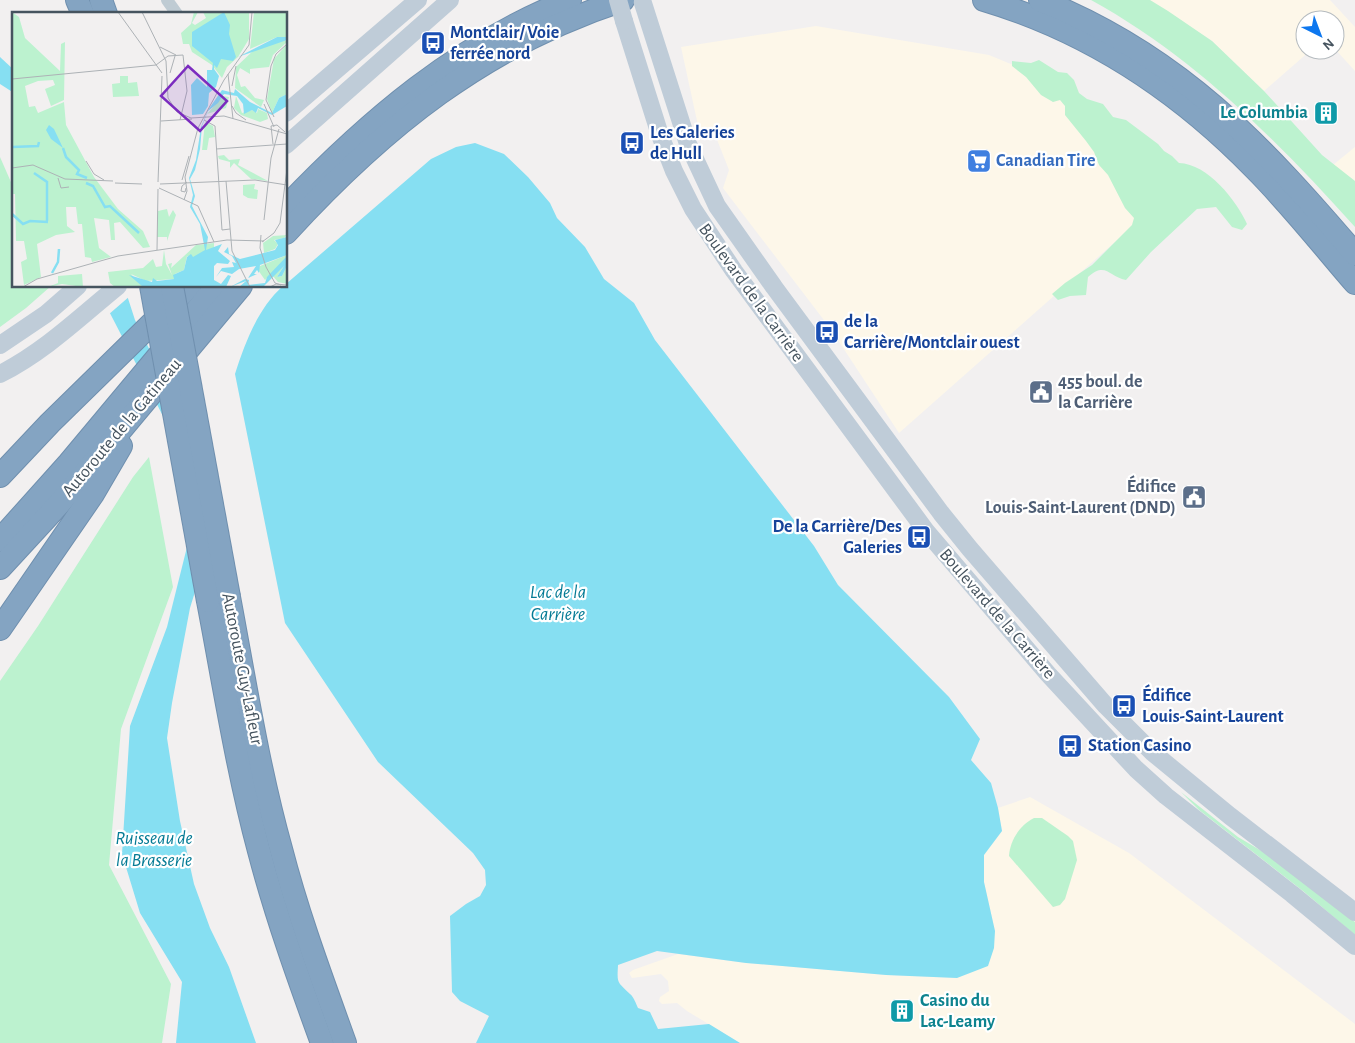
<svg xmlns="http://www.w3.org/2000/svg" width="1355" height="1043" font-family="'Alegreya Sans',sans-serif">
<rect width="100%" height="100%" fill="#f2f0f0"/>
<g fill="#fdf7e9">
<polygon points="1150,0 1330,0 1355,27 1355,71 1335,49 1335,20 1305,20 1305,50 1311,50 1264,91 1212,41"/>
<polygon points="816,26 989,55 1054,82 1193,173 899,433 830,328 723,188 729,170 716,137 699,130 681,47"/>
<polygon points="1355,147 1355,181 1333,165"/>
<polygon points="1030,797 1129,853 1355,1024 1355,1043 740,1043 687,1011 677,1003 662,1004 659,1001 660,997 669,991 668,981 661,974 632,978 629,973 633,970 678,954 746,963 886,975 957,978 995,931 984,882 984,854 1002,831 998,808"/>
</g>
<g fill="#bcf2cf">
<path d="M 1091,0 L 1150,0 L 1168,11 L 1212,41 L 1264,91 L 1322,155 L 1355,181 L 1355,227 C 1277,140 1193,56 1091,0 Z"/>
<path d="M 1039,60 L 1058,72 L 1067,73 L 1074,80 L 1079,93 L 1087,99 L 1103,104 L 1113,117 L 1126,120 L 1158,144 L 1164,151 L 1172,156 L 1179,163 C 1208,164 1236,200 1247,224 L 1242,230 L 1232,227 L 1216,207 L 1197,209 L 1151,252 L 1126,280 C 1109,277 1106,261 1088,277 L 1086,295 L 1070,296 L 1058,300 L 1052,294 L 1065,283 L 1092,265 L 1132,225 L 1134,218 L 1125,208 L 1108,175 L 1099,165 L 1094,152 L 1086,141 L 1065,115 L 1065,106 L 1060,100 L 1053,102 L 1041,95 L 1026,77 L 1012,66 L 1012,61 L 1031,63 Z"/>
<polygon points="0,157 14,189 14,286 51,286 26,308 0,327"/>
<polygon points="149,457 173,587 121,729 109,865 171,984 162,1043 0,1043 0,681 38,626 133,477"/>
<polygon points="1181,792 1238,837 1270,856 1355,922 1355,935 1303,891 1199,810"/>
<path d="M 1034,818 L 1042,818 L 1068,836 L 1073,841 L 1077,860 L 1065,899 L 1060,905 L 1053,907 L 1009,856 C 1010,840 1020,825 1034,818 Z"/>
</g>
<g fill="#86dff2">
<polygon points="0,57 14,70 14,93 0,84"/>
<path d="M 475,143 L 504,154 L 528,177 L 550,203 L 557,218 L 585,247 L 604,279 L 634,303 L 655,340 L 814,546 L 838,585 L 949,697 L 980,739 L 971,760 L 991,783 L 998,808 L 1002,831 L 984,855 L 984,882 L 995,931 L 994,948 L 988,966 L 957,978 L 886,975 L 746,963 L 657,951 L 618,965 C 617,984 617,981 630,994 C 634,997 636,1004 638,1008 L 650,1012 L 658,1029 L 709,1024 L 740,1043 L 476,1043 L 489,1016 L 460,1001 L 452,992 L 450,916 L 466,904 L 480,896 L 486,885 L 485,870 L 473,853 L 378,762 L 285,623 L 235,374 C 245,343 258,308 283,286 L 286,286 L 286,284 L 431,159 L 456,147 Z"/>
<polygon points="96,286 124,286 135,320 185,422 206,556 190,608 172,703 167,738 180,821 194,884 210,928 229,967 256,1043 176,1043 182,982 140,913 122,854 130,726 167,627 188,543 165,420"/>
</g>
<polygon fill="#f2f0f0" points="94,286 127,286 130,296 108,315"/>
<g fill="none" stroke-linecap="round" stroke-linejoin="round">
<defs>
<g id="motorway">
<polyline points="77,0 83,14"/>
<polyline points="101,0 106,14"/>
<path d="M 984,0 C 1088,31 1179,91 1255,169 C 1291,205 1322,245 1355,283"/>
<path d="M 1040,0 C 1178,55 1261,144 1355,254"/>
<path d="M 286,207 C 368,121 458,44 570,0"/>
<path d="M 286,233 C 383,127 485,45 623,0"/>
<polyline points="0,476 50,423 190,286"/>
<polyline points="0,540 69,463 217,286"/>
<polyline points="0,568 59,504 241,286"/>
<path d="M 229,597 C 245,682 258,767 281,849 C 298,915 322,979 345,1043"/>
<path d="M 208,601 C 224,685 237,769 259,851 C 276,916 299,980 322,1043"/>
<polyline points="0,629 93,494 121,446"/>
</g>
</defs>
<use href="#motorway" stroke="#6f8fae" stroke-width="24"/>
<polyline stroke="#bfcbd3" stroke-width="12" points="167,0 177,14"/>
<g stroke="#bfccd8" stroke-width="18">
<polyline points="642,0 688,144 717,206 774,287 941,513 970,549 1106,706 1152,752 1230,816 1355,912"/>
<polyline points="624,21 660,135 674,171 693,209 734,271 926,531 1048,674 1136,769 1166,796 1292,894 1355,946"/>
<polyline points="286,113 418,0"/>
<polyline points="286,145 450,0"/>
<polyline points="0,345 46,314 78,286"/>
<path d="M 0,374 C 44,352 80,317 118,286"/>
</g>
<use href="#motorway" stroke="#84a4c2" stroke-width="22"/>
<defs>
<g id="motorway-bridge">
<polyline points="151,286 208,601"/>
<polyline points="172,286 229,597"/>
</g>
</defs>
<use href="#motorway-bridge" stroke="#6f8fae" stroke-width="24" stroke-linecap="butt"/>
<polyline stroke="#bfccd8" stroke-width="18" points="618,0 624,21"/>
<use href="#motorway-bridge" stroke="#84a4c2" stroke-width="22"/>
</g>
<defs>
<symbol id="bus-square" viewBox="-11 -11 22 22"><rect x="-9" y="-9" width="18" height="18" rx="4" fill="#1a4fb4" stroke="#fff"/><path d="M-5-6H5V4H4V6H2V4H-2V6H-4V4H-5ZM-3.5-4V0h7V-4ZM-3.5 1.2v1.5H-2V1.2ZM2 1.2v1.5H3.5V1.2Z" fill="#fff"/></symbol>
<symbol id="building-square" viewBox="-11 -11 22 22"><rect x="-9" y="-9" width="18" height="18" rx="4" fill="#0f9aa8" stroke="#fff"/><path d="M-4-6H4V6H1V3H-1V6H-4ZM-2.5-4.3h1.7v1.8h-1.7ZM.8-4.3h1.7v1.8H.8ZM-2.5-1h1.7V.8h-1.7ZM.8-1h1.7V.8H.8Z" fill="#fff"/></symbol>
<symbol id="supermarket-square" viewBox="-11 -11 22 22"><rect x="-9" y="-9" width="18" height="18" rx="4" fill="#3f7fe0" stroke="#fff"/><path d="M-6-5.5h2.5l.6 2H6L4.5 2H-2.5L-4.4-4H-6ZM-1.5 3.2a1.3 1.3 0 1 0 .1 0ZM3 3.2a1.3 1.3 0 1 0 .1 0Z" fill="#fff"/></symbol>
<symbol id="civic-square" viewBox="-11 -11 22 22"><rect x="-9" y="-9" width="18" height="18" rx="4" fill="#5c6f8a" stroke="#fff"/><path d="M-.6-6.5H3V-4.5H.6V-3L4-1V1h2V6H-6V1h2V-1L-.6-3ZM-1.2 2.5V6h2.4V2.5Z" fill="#fff"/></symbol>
</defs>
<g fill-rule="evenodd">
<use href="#bus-square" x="419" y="29" width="28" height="28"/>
<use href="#building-square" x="1312" y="99" width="28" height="28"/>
<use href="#bus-square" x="618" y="129" width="28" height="28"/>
<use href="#supermarket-square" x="965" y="147" width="28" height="28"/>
<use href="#bus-square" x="813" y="318" width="28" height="28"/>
<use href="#civic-square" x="1027" y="378" width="28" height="28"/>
<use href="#civic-square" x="1180" y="483" width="28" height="28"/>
<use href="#bus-square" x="905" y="523" width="28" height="28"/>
<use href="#bus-square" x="1110" y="692" width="28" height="28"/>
<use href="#bus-square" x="1056" y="732" width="28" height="28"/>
<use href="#building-square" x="888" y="997" width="28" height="28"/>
</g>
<g text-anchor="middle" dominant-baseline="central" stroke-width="4.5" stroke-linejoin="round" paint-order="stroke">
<g font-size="18" font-weight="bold" fill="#164399" stroke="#fff" text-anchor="start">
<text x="450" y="33">Montclair/ Voie<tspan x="450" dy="21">ferrée nord</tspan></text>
<text x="650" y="133">Les Galeries<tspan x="650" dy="21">de Hull</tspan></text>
<text x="844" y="322">de la<tspan x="844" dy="21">Carrière/Montclair ouest</tspan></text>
<text x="902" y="527" text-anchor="end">De la Carrière/Des<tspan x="902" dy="21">Galeries</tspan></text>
<text x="1142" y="696">Édifice<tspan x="1142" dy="21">Louis-Saint-Laurent</tspan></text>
<text x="1088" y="746">Station Casino</text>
</g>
<g font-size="18" font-weight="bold" fill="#0d838f" stroke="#fff" text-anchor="end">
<text x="1308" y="113">Le Columbia</text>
<text x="920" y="1001" text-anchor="start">Casino du<tspan x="920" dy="21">Lac-Leamy</tspan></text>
</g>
<g font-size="18" font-weight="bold" fill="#366cbe" stroke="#fff" text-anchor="start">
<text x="996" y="161">Canadian Tire</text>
</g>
<g font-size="18" fill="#46545f" stroke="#fff">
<text transform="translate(751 293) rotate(54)">Boulevard de la Carrière</text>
<text transform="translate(122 428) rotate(-50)">Autoroute de la Gatineau</text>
<text transform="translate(997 614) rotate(49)">Boulevard de la Carrière</text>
<text transform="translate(242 669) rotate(79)">Autoroute Guy-Lafleur</text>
</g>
<g font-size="18" font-weight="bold" fill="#4e5e75" stroke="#fff" text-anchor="start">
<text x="1058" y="382">455 boul. de<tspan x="1058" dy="21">la Carrière</tspan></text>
<text x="1176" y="487" text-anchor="end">Édifice<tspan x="1176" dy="21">Louis-Saint-Laurent (DND)</tspan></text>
</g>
<g font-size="19" font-style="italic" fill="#057b95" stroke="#fff">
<text x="558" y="592">Lac de la<tspan x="558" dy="22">Carrière</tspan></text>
<text x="154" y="838">Ruisseau de<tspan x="154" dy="22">la Brasserie</tspan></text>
</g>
</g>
<g transform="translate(12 12)">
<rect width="275" height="275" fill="#f2f0f0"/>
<path d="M 0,0 L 7,5 L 13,26 L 48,59 L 49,32 L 53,30 L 52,88 L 39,94 L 33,77 L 43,73 L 41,68 L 26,69 L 13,74 L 17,95 L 23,94 L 26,101 L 52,90 L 54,113 L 82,165 L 106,197 L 131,219 L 138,235 L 131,236 L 108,210 L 102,211 L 103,228 L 99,228 L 97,208 L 82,206 L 87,236 L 99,245 L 80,250 L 79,246 L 73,245 L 70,212 L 66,212 L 64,195 L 54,195 L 55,214 L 63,220 L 44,223 L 25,232 L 29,265 L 12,273 L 9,250 L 15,247 L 12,229 L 4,229 L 3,182 L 0,182 ZM 182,0 L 186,0 L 180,11 L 183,13 L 194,6 L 191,0 L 237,0 L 237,27 L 226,45 L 215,55 L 210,66 L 200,53 L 180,40 L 177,32 L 171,32 L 169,21 L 179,12 ZM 242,0 L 275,0 L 275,25 L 265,25 L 238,37 ZM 270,27 L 275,30 L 261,43 L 257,55 L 238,57 L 238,62 L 228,56 L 225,63 L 229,75 L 233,74 L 243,86 L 252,88 L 249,95 L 223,76 L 224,55 L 243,37 ZM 275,32 L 275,82 L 267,86 L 260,101 L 255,87 L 262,47 ZM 108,64 L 116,64 L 116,71 L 125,70 L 127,84 L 101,85 L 100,72 L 108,71 ZM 211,84 L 217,85 L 214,96 L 195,102 ZM 224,84 L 230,101 L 240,98 L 245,101 L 246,97 L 255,101 L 256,107 L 248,110 L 229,103 L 222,96 ZM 193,110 L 201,114 L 203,125 L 197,126 L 195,138 L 190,138 ZM 212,143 L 217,148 L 228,147 L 226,153 L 256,169 L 239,167 L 222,151 L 218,156 L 218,150 L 207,147 L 206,144 ZM 243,172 L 242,177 L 246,178 L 245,187 L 236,186 L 231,183 L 231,173 ZM 155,197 L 157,205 L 161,198 L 164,203 L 155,229 L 155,225 L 145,225 L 146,199 ZM 275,223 L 272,226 L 262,228 L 266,232 L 263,237 L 252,241 L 251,231 L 261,224 ZM 202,231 L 202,237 L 179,247 L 175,244 L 172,258 L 163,262 L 162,267 L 134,269 L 119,262 L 131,275 L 103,275 L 98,271 L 96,260 L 131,256 L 141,247 L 144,255 L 150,254 L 152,238 L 154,252 L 160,263 L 156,252 L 160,251 L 159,256 L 184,233 ZM 275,243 L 272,250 L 253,268 L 246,258 L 248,254 ZM 272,254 L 265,265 L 270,264 L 275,254 L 275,272 L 266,270 L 260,263 ZM 70,262 L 71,275 L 50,272 L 36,275 L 46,271 L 46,264 Z" fill="#bcf2cf"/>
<path d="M 212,0 L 218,13 L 217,22 L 224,45 L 221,49 L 209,47 L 205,56 L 202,53 L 202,57 L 207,64 L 204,75 L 197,81 L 196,94 L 191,102 L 180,103 L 179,73 L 185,66 L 195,75 L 195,58 L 200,58 L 201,51 L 180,34 L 180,20 ZM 265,25 L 275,25 L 275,28 L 226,45 ZM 223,77 L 238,90 L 260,101 L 267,86 L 275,82 L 275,94 L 260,103 L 246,96 L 244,101 L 240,98 L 232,102 L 231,92 L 225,84 L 212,82 L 206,91 L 196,99 L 190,114 L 188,137 L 183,158 L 178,167 L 183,184 L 180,194 L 196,225 L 194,238 L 210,232 L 206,239 L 218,249 L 216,252 L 205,251 L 202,254 L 202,268 L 209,272 L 216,263 L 219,264 L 214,275 L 131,275 L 117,263 L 140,270 L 141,266 L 145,269 L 162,267 L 161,263 L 172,258 L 175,245 L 179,242 L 181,245 L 193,238 L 188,212 L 178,195 L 181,183 L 177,166 L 184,148 L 189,115 L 196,98 L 210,78 L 222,81 ZM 37,113 L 42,117 L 51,136 L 39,127 L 34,118 ZM 275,225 L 275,243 L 248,253 L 247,261 L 245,258 L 242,262 L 245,262 L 236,266 L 244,254 L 227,257 L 220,262 L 209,259 L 204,265 L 210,256 L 222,255 L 220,250 L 224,251 L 220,244 L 212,240 L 216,235 L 217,242 L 228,247 L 263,238 L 266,233 L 263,228 ZM 275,244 L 275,254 L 270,264 L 265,265 L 272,254 L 252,274 L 227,275 L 234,269 L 218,275 L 233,267 L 237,268 L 236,273 L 253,271 L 255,265 Z" fill="#86dff2"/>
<path fill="none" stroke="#86dff2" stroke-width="2.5" d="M 0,135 L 26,134 L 27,130M 51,136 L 54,145 L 67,158 L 65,162 L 75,166M 22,161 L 35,170 L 35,209M 74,171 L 81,174 L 93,195 L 98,194 L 127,221M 0,202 L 11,212 L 18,209 L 36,210M 40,261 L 46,250 L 47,237"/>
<path fill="none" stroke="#adb2b6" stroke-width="1" d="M 106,0 L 150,61M 130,0 L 154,49 L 156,86 L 165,100 L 179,106 L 212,104 L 275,122M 148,35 L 164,43M 158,61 L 163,44M 216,62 L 221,107M 0,67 L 144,53 L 156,44 L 171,43 L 175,79 L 168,108M 220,74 L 224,54M 252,92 L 262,115M 220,94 L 224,101 L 234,108M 262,105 L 254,88 L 259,54 L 264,42 L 275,32M 192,108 L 203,114 L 210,218 L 218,217M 149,109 L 180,107M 261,132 L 259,114 L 265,113 L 273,120M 204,137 L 275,132M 74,149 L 82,162 L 92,168M 0,156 L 21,153 L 53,167 L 101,169M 46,166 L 49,176 L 57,175M 170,168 L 177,144M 214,169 L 220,239 L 238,275M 146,170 L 150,64M 103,171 L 130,172M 148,172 L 243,168 L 275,173M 147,176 L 186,194 L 202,230M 174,176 L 173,180 L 169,179 L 170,174 L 175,170M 172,188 L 175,179 L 173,165 L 186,116 L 212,68 L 237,33 L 240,0M 252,208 L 259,146 L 267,117M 249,223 L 248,236 L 254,255 L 263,271 L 269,273M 250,230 L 262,221 L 268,211 L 275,157M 145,238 L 146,177M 11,275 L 25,267 L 106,244 L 215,228 L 252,229M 258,275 L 264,272 L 275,273"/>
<path fill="#7b2cbf" fill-opacity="0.15" stroke="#7b2cbf" stroke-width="2.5" d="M 176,54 L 215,89 L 188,119 L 149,84 Z"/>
<rect width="275" height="275" fill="none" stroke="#46545f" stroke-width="2.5"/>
</g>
<g transform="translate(1320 35) rotate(138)"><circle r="24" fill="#ffffff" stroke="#b5bbbf"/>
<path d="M0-4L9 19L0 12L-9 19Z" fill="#0d77ef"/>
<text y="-8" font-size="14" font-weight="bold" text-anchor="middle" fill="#46545f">N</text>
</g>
</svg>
